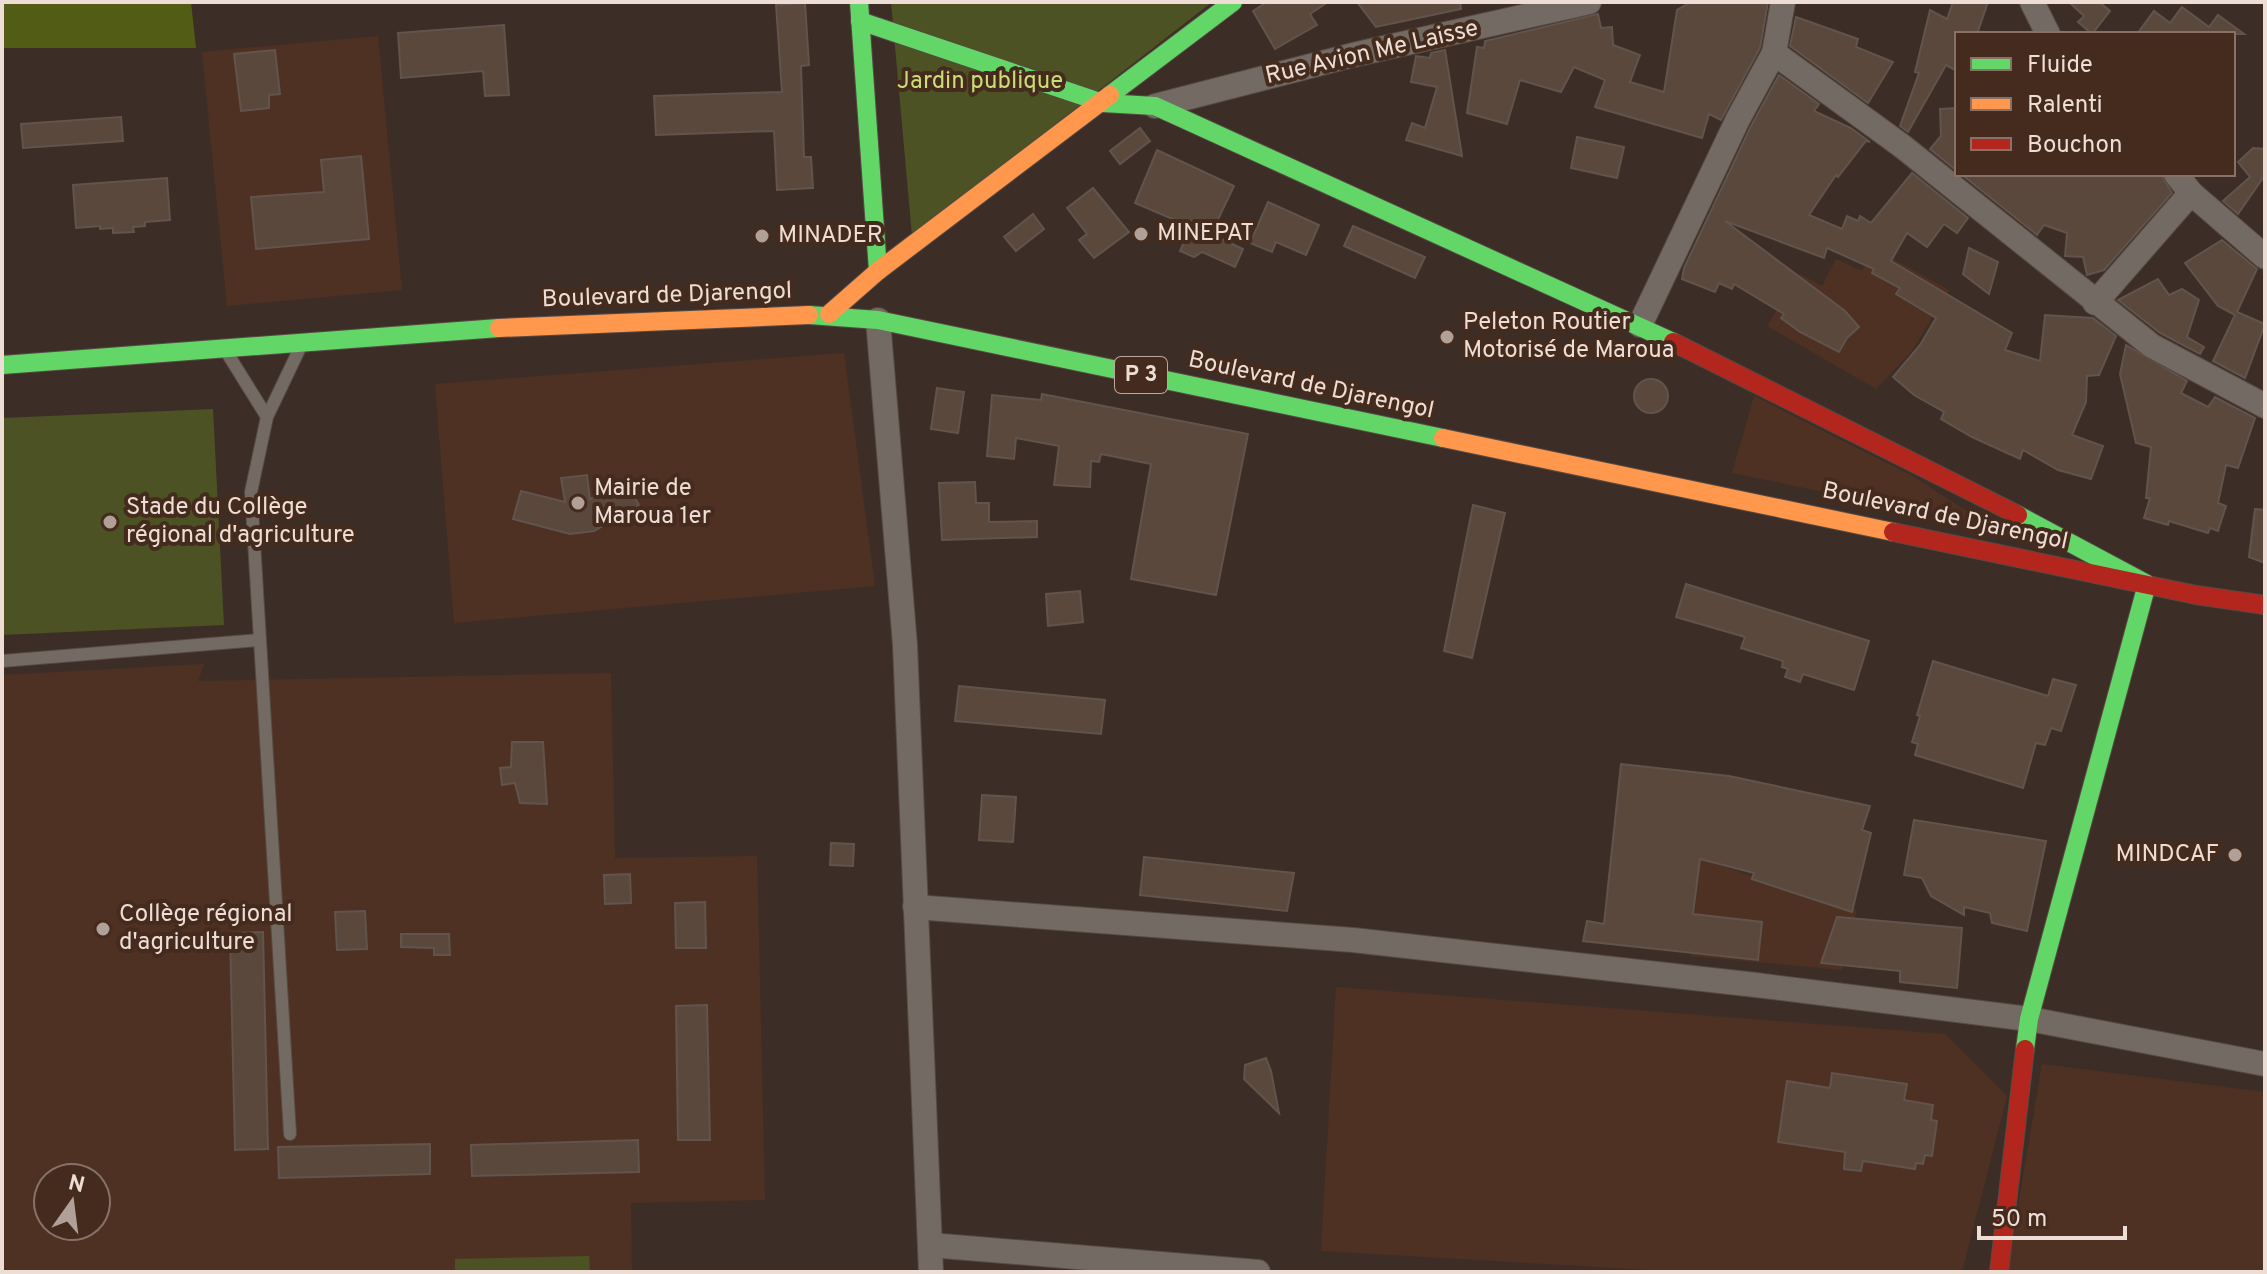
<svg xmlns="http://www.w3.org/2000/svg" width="2267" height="1274" font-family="Overpass,sans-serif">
<rect width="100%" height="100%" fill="#3c2e26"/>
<g fill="#4f3123" fill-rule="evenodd">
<polygon points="378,36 402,290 227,306 202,52"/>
<polygon points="1875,249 1949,290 1912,351 1876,389 1767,326 1800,274 1822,286 1836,259 1862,271"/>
<polygon points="844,353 875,586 454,623 435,384"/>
<polygon points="1754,396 1911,475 1990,526 1732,473"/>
<path d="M 204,664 L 198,681 L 611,673 L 615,858 L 757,856 L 765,1200 L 631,1203 L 632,1272 L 2,1272 L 2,675 ZM 48,1178 L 96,1178 L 96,1226 L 48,1226 Z"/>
<polygon points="1700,859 1857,910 1842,970 1691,956"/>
<polygon points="1336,987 1945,1034 2007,1096 1962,1272 1685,1272 1321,1251"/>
<polygon points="2042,1064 2265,1092 2265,1272 2007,1272"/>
</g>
<g fill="#4c5223">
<polygon points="891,2 1212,2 912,236"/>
<polygon points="213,409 224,625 2,635 2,418"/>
<polygon points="589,1256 590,1272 455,1272 455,1259"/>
</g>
<polygon fill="#535c15" points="2,2 191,2 196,48 2,48"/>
<g fill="#5a483d" stroke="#60544d" stroke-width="2">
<polygon points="1267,2 1328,2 1310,14 1317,25 1275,49 1253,11"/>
<polygon points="1357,2 1460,2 1461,9 1376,27"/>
<polygon points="1691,2 1768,2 1760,48 1721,120 1709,114 1702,138 1595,107 1605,80 1574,67 1561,92 1520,80 1507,124 1467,113 1477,47 1484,48 1485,41 1598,14 1601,28 1612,27 1613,45 1640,55 1630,82 1664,92 1677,10"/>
<polygon points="1953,2 1988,2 1977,34 1957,34 1957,71 1946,65 1908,132 1900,126 1919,73 1915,72 1930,10 1947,19"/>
<polygon points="2069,2 2099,2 2110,11 2092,34 2078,22 2084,16"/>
<polygon points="805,3 809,65 801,66 804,157 811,157 813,188 777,190 774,131 656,135 654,96 782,92 776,5"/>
<polygon points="2182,7 2209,27 2218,15 2244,34 2137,34 2154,11 2170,23"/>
<polygon points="1796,17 1858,39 1856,47 1893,62 1868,103 1790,46"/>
<polygon points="504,25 509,95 485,96 483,71 401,78 398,33"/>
<polygon points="275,50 280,94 269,95 269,108 241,111 234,54"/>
<polygon points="1445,50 1446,56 1462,156 1406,140 1412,123 1425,128 1437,87 1411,82 1416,56 1430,58 1431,53"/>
<polygon points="1779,75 1819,104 1814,111 1851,128 1870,142 1866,141 1838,177 1836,175 1809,215 1842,229 1847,216 1858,221 1860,216 1871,223 1912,173 1968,218 1957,233 1944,224 1927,247 1907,233 1891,261 2012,333 2005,350 2040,361 2045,315 2093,318 2116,336 2099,375 2087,376 2086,402 2072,435 2103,446 2091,479 2058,470 2023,450 2020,459 1972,437 1941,419 1944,412 1914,395 1893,377 1920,345 1936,318 1896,294 1900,288 1872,273 1874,269 1827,248 1824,258 1725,221 1845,311 1859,327 1847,338 1839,352 1800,332 1781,318 1784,314 1734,284 1732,289 1719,283 1715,292 1682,279 1684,268 1751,126"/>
<polygon points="1957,108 1957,171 1930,149 1941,136 1940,109"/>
<polygon points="121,117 123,141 23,148 21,124"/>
<polygon points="1140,128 1150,141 1120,164 1110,151"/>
<polygon points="1577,137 1624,147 1617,178 1571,168"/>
<polygon points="2253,148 2265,149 2265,175 2238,214 2223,201 2250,177 2238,162"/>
<polygon points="1157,150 1234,186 1211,234 1243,249 1235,267 1202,252 1194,257 1180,251 1191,227 1135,203"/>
<polygon points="361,156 369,239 256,249 251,197 324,192 321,160"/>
<polygon points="1961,174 2161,174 2172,193 2104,270 2087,275 2083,257 2065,256 2067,233 2044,225 2037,235"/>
<polygon points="167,178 170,220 145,222 145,226 133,227 134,232 113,233 113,228 100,229 100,226 76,228 73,185"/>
<polygon points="1093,188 1129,232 1094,258 1079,240 1087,234 1067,208"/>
<polygon points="1268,202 1319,225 1306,255 1276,242 1272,252 1250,243"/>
<polygon points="1033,214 1044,229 1016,251 1004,237"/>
<polygon points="1353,226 1425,257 1415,278 1344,246"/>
<polygon points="2222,240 2257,269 2237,312 2265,324 2245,378 2213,361 2235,315 2218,306 2185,263"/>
<polygon points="1969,248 1998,262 1989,294 1963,274"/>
<polygon points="2158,279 2169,295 2182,289 2199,300 2187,337 2204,347 2200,354 2160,333 2118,300"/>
<polygon points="2126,345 2187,381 2181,393 2208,407 2215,397 2255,418 2238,468 2226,465 2218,503 2226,506 2218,531 2210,528 2208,533 2169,521 2168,525 2144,518 2150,498 2146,498 2151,447 2136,443 2120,374"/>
<circle cx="1651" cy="396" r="17"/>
<polygon points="937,388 964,392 958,433 931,429"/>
<polygon points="1042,394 1248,434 1216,595 1131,579 1151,464 1101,454 1099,462 1091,461 1090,487 1054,485 1059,446 1016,438 1014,459 987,456 992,395 1041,400"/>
<polygon points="587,475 590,499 624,479 639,505 594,531 570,534 513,519 521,491 565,502 561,478"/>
<polygon points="975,482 976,503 989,503 989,522 1037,521 1037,537 942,540 939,483"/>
<polygon points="1473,505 1505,513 1472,658 1444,651"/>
<polygon points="2255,509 2265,510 2265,563 2249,557"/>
<polygon points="1686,584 1869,641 1854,690 1803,674 1800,682 1785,677 1788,669 1782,667 1783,661 1741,648 1745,637 1676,617"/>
<polygon points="1080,591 1083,622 1048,626 1046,594"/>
<polygon points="1933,661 2048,696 2053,679 2076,685 2061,731 2051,728 2045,745 2036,743 2023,788 1915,755 1918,744 1912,742 1920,716 1917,715"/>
<polygon points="959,686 1105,700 1101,734 955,721"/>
<polygon points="512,742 543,742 547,804 520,803 515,783 502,785 500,768 511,767"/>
<polygon points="1621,764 1729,776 1870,806 1862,830 1871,833 1852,912 1752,879 1754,873 1700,859 1693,914 1762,922 1758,960 1583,941 1587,921 1604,924"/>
<polygon points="982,795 1016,797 1013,842 979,840"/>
<polygon points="1914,820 2046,841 2027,931 1992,923 1990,913 1964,907 1964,915 1931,896 1922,878 1904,875"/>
<polygon points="831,843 854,844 853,866 830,865"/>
<polygon points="1144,857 1294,873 1287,911 1140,895"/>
<polygon points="630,874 631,903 605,904 604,875"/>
<polygon points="705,902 706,948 676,948 675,903"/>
<polygon points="365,911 367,949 337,950 335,912"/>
<polygon points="1837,917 1962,928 1957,988 1900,982 1900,971 1821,963"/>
<polygon points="263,932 268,1149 235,1150 230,933"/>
<polygon points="401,934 449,934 450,955 434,955 434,948 401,947"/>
<polygon points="707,1005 710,1140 678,1140 676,1006"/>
<polygon points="1266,1058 1271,1071 1279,1113 1244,1079 1245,1065"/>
<polygon points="1832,1073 1907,1084 1904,1100 1933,1105 1931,1120 1937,1121 1932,1156 1925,1155 1923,1164 1916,1163 1915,1169 1863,1161 1861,1171 1844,1169 1845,1152 1778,1142 1787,1081 1830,1088"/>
<polygon points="638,1140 639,1172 472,1176 471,1145"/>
<polygon points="430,1144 430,1174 279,1178 278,1147"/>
</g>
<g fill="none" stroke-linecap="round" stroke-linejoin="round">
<defs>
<g id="lane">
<polyline points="229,356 267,417"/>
<polyline points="2,661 260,640"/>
<polyline points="290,1134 251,492 267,417 299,350"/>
</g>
<g id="street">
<polyline points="2032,2 2048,34"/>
<polyline points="1774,53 1902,146 2152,346 2265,406"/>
<polyline points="1155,106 1353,55 1589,2"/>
<polyline points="2176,174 2191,193 2265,257"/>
<polyline points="2095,303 2191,193"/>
<polyline points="878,320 905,645 931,1272"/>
<polyline points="1640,325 1738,119 1774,53 1783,2"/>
<polyline points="915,907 1353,940 1756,985 2029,1019 2265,1064"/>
<polyline points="930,1245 1258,1272"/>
</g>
<g id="fast">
<polyline points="859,2 878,271"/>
<polyline points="860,21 1103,103 1155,106 1673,342"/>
<polyline points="1110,95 1233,2"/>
<polyline points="809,315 878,320 1443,438"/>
<polyline points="2,365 499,328"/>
<polyline points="2018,515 2147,584 2029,1019 2025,1049"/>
</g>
<g id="slow">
<polyline points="829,314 878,271 1110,95"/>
<polyline points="499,328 809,315"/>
<polyline points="1443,438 1893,532"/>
</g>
<g id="jam">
<polyline points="1673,342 2018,515"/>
<polyline points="1893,532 2196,595 2265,605"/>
<polyline points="1999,1272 2025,1049"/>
</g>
</defs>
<use href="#lane" stroke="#574a44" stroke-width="14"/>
<use href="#street" stroke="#574a44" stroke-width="26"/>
<use href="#fast" stroke="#574a44" stroke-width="20"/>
<use href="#slow" stroke="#574a44" stroke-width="20"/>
<use href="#jam" stroke="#574a44" stroke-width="20"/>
<use href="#lane" stroke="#746a64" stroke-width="12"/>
<use href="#street" stroke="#746a64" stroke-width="24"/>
<use href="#fast" stroke="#63d668" stroke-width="18"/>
<use href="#slow" stroke="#ff974d" stroke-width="18"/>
<use href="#jam" stroke="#b3261e" stroke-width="18"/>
</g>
<g fill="#b0a098" stroke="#442b1e" stroke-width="3">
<circle cx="1141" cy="234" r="8"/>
<circle cx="762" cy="236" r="8"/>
<circle cx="1447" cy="337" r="8"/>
<circle cx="578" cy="503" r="8"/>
<circle cx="110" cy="522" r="8"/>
<circle cx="2235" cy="855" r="8"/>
<circle cx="103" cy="929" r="8"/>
</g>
<g text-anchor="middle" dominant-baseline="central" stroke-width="8" stroke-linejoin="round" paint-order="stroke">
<rect fill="#442b1e" stroke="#bba89e" stroke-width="2" x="1115" y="357" width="52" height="36" rx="6"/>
<g font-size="22" font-weight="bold" fill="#eeddd5">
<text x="1141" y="375">P 3</text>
</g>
<g font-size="24" fill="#eeddd5" stroke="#442b1e">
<text transform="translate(1372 53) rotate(-13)">Rue Avion Me Laisse</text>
<text transform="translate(667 296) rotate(-2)">Boulevard de Djarengol</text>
<text transform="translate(1311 386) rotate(12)">Boulevard de Djarengol</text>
<text transform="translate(1945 517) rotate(12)">Boulevard de Djarengol</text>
</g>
<g font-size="24" fill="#cadc74" stroke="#442b1e">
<text x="980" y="82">Jardin publique</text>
</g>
<g font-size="24" fill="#eeddd5" stroke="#442b1e" text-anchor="start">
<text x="1157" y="234">MINEPAT</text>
<text x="778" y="236">MINADER</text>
<text x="1463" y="323">Peleton Routier<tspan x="1463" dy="28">Motorisé de Maroua</tspan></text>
<text x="594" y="489">Mairie de<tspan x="594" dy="28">Maroua 1er</tspan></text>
<text x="126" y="508">Stade du Collège<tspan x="126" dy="28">régional d'agriculture</tspan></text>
<text x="2219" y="855" text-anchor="end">MINDCAF</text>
<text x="119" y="915">Collège régional<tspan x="119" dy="28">d'agriculture</tspan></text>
</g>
</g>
<rect width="2267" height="1274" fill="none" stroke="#eeddd5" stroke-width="8"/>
<rect x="1955" y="32" width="280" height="144" fill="#442b1e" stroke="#887267" stroke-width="2"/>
<rect x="1971" y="58" width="40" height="12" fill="#63d668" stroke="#887267" stroke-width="2"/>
<text x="2027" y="72" font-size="24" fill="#eeddd5">Fluide</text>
<rect x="1971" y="98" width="40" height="12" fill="#ff974d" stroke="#887267" stroke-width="2"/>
<text x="2027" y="112" font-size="24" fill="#eeddd5">Ralenti</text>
<rect x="1971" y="138" width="40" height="12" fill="#b3261e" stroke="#887267" stroke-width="2"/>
<text x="2027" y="152" font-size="24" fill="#eeddd5">Bouchon</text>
<g transform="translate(72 1202) rotate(14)"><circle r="38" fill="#442b1e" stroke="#887267" stroke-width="2"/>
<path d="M0-6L14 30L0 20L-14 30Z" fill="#b0a098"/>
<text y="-12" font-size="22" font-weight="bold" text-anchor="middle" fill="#eeddd5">N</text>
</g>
<path d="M1979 1226v12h146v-12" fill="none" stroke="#eeddd5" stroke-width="4"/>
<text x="1991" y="1226" font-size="24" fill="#eeddd5" stroke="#442b1e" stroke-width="6" paint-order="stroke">50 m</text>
</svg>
